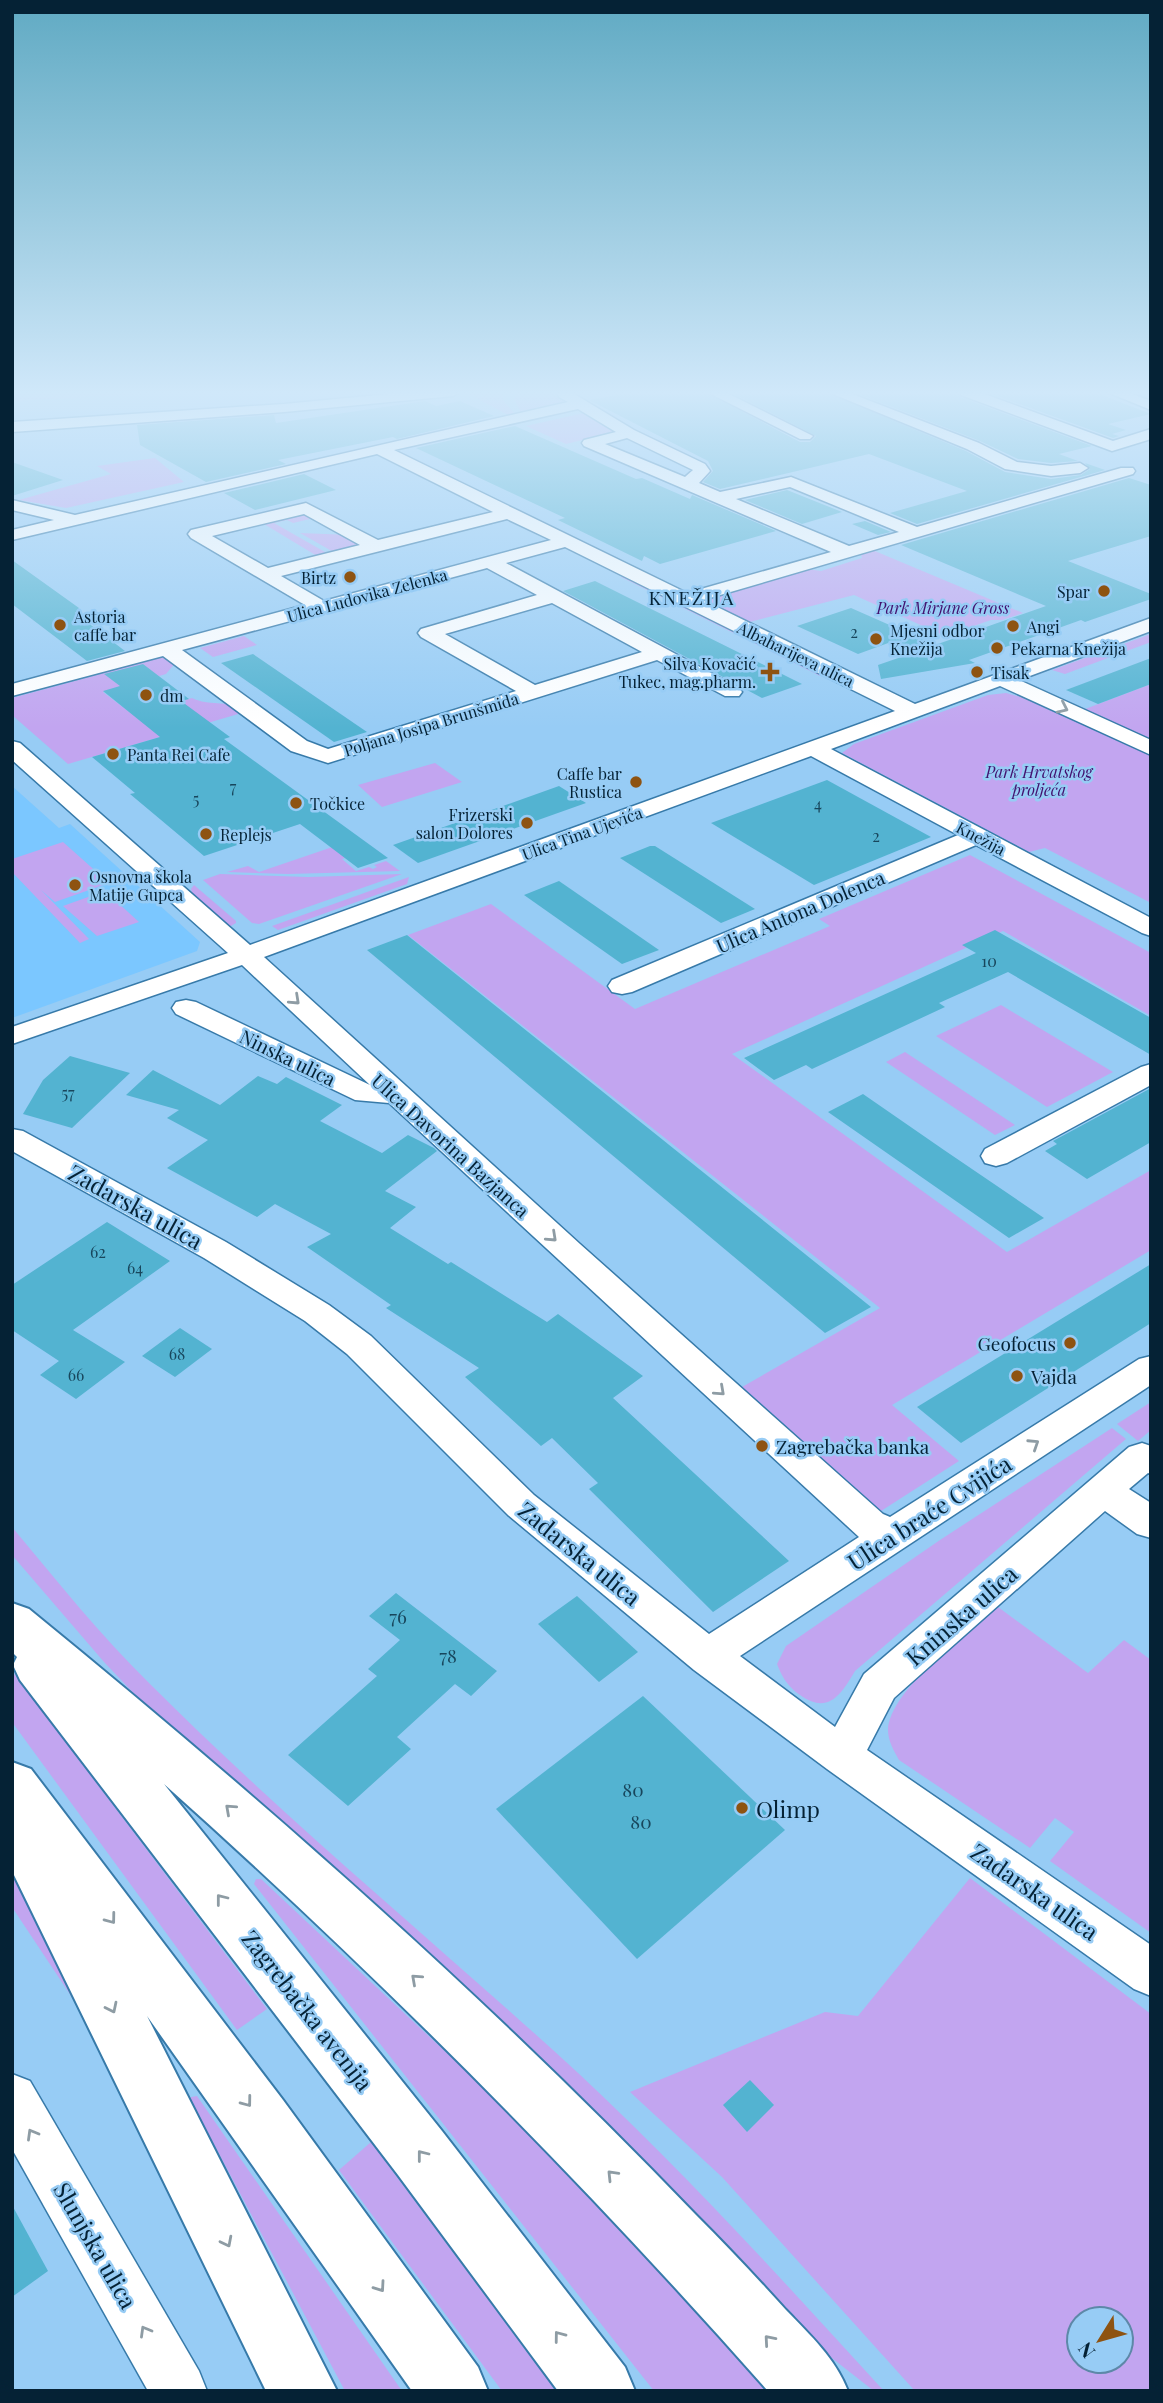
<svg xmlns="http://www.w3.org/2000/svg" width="1163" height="2403" font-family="'Playfair Display',serif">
<rect width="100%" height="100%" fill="#97ccf5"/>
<polygon fill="#7bc7ff" points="12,786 59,828 70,824 200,942 197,951 12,1018"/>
<g fill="#c2a5f0" fill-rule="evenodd">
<polygon points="12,392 182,392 12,401"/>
<polygon points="465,392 503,392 503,400 514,413 508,415"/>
<polygon points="521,392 551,392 564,402 521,412 514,399"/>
<polygon points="584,413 615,432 566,444 526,426"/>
<polygon points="155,458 184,482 66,508 19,500 111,474 97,466"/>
<polygon points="306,513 318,517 293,523 287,520 274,523 332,556 317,556 264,524 250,526"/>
<polygon points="300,533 350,535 363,545 337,554"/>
<polygon points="870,549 1023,613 1002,620 991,620 945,636 854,595 746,623 699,600 807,569 821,571 862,558 861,554"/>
<polygon points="621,577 626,577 820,673 820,676"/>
<polygon points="1151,634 1151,642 1065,674 1052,670"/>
<polygon points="244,636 257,645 213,657 200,648"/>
<path d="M 167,656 L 176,662 L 166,674 L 103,692 L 132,714 L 192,698 C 210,707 224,698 245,712 L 68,764 L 12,715 L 12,698 Z"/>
<polygon points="1151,684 1151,743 1080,711"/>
<polygon points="1006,693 1021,697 1151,756 1151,903 1045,848 1029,852 842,753 854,744 988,695"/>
<polygon points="435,763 462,782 382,807 358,785"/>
<polygon points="356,839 371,849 342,859 356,871 369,867 373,869 377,867 374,865 386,861 400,871 288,874 227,872 248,866 259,872"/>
<polygon points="63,842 109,883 55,902 41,890 89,939 80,943 12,872 12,859"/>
<polygon points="970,855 1151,953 1151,1016 1003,931 732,1054 1007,1252 1151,1170 1151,1250 892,1405 959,1461 881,1511 742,1387 880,1308 408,935 491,904 635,1009 830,926 819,919"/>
<polygon points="220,874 308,877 402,874 259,924 252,923 203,880"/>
<polygon points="409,877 407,884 278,930 272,926"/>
<polygon points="194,885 236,921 236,923 229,927 193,896 191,889"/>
<polygon points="105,891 139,922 97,936 63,906"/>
<polygon points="1001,1005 1113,1072 1047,1107 936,1036"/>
<polygon points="905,1052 1015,1125 995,1135 886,1062"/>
<polygon points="1151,1402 1151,1430 1138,1441 1117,1424"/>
<path d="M 1112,1428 L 1126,1439 L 855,1671 C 841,1695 828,1715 800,1695 C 788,1687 782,1677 777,1664 L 786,1646 L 940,1540 Z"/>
<path d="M 12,1527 C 57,1581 101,1636 151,1685 C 279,1813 419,1929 553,2050 C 671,2157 777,2274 884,2391 L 874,2391 L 796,2330 L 178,1740 L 104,1662 L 12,1555 Z"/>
<path d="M 998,1607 L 1088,1673 L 1124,1640 L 1151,1660 L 1151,1933 L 1050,1861 L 1074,1832 L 1055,1818 L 1030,1848 L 899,1760 C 894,1751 888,1741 888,1730 C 890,1689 968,1634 998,1607 Z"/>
<polygon points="12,1671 267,2009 237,2030 12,1722"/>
<polygon points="12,1867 99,2038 12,1907"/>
<path d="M 970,1878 L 1151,2014 L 1151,2391 L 915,2391 L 722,2177 L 630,2092 L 825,2012 L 858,2016 ZM 1079,2319 L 1121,2319 L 1121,2361 L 1079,2361 Z"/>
<polygon points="256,1879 261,1879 529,2130 774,2391 654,2391 254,1884"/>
<polygon points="197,2096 402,2391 345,2391 191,2101 191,2097"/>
<polygon points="371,2142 556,2391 502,2391 339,2170"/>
</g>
<g fill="#53b3d1">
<polygon points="633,392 705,392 800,442 810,442 816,436 730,392 825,392 966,451 1005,472 1051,479 1081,475 1090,469 1085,463 1105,470 917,524 890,513 967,491 869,454 720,489 703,482 713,471 708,461 589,400"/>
<polygon points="853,392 956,392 960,397 1092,446 1059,454 1078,461 1051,463 1018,459 980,441"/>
<polygon points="986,392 1094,392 1151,414 1108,424 1126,430 1112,434 1119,436 1113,438"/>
<polygon points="425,401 436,406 460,401 494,416 397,439 393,437 278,460 286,464 206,482 140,445 137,425 274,415 276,423"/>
<polygon points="515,426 636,479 642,478 690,499 692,495 776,531 660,564 644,556 642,561 558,520 565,518 416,448"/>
<polygon points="12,462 63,480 12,496"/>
<polygon points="304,474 336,490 255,510 224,493"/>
<polygon points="1129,478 1151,485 1151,536 1068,561 1151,594 1151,599 1085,622 1081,620 969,660 975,663 881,679 878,665 907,655 891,642 858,654 797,626 851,608 935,645 1046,606 901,545"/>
<polygon points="787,490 842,512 802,524 745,500"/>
<polygon points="865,521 891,532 878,535 852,524"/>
<polygon points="12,560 79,608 75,613 125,651 87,661 12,604"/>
<polygon points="595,581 625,596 802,684 762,698 563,591"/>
<polygon points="253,654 367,732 334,742 221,663"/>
<polygon points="1151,658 1151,684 1098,704 1066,690"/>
<polygon points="143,664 189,699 181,701 230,737 224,739 388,858 358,868 300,824 204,856 130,794 135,793 92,757 160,737 103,691 120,686 104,674"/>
<polygon points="827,780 931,837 814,885 711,823"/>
<polygon points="559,786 586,803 418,863 393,845"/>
<polygon points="650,846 655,846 755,909 721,923 620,858"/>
<polygon points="559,881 659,950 622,964 524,895"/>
<polygon points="995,930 1151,1018 1151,1055 1008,972 939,1003 945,1007 812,1069 806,1065 774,1080 744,1058 976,953 962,945"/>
<polygon points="407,935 653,1132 871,1307 825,1333 367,950"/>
<polygon points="70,1056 130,1073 72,1128 23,1114 43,1080"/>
<polygon points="153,1070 220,1105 258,1076 277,1084 286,1077 342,1105 320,1121 382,1153 408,1135 434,1148 437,1151 385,1191 416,1207 390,1228 448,1264 451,1262 547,1322 558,1314 643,1376 613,1398 789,1561 713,1612 589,1489 598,1483 552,1438 541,1446 465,1377 479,1368 386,1308 391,1305 307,1247 331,1234 275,1204 257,1217 167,1168 208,1140 167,1118 179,1110 126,1095"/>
<polygon points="1151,1088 1151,1142 1087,1179 1045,1151 1057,1144 1053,1141"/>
<polygon points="863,1094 944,1150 1044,1218 1009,1238 828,1112"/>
<polygon points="107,1222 170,1261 73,1330 125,1362 76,1399 40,1375 59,1361 12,1330 12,1285"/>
<polygon points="1151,1264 1151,1323 961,1443 917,1407"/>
<polygon points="180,1328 212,1349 175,1377 142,1356"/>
<polygon points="396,1593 497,1671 471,1696 455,1684 397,1737 411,1749 348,1806 288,1755 377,1676 368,1669 400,1640 369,1616"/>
<polygon points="577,1596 638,1652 599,1682 538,1624"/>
<polygon points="643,1696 785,1830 637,1959 496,1809"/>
<polygon points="750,2080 774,2105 747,2132 723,2105"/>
<polygon points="12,2205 48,2271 12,2297"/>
</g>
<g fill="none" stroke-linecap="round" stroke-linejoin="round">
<defs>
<g id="minor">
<polygon points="410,392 460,392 453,396 284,412 12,432 12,422 284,404"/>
<path d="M 558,392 L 571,392 L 634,430 L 705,464 L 710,471 L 699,483 L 720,492 L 791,477 L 917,527 L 1121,468 L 1133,468 L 1135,471 L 1133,474 L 703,600 L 915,704 L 1151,618 L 1151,631 L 1019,680 L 1151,740 L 1151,755 L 1000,686 L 831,749 L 1151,918 L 1151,936 L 1142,933 L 976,845 L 632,992 L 622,994 L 612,992 L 608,986 L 612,980 L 958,835 L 811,756 L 264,957 L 580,1244 L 883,1514 L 890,1517 L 1139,1359 L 1151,1356 L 1151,1385 L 740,1656 L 835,1727 L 864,1674 L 1129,1447 L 1142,1443 L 1151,1446 L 1151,1474 L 1148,1473 L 1129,1489 L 1151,1503 L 1151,1538 L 1137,1534 L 1105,1511 L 894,1698 L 867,1750 L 1151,1945 L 1151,1996 L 1134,1989 L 827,1769 L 694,1670 L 508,1515 L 347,1354 L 305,1321 L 204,1258 L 12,1151 L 12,1129 L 23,1131 L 226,1242 L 329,1305 L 371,1336 L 534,1495 L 709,1634 L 859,1537 L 389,1103 L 355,1100 L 176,1014 L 172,1008 L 176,1002 L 186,1000 L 196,1002 L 370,1085 L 242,965 L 12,1044 L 12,1027 L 228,953 L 12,760 L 12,741 L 20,743 L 250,945 L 895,711 L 565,547 L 506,563 L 739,688 L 742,692 L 739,696 L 725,696 L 657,660 L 328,763 L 291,751 L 163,656 L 12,696 L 12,684 L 305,605 L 191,538 L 188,534 L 191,530 L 306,503 L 378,540 L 493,512 L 377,454 L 12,540 L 12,530 L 54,520 L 12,510 L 12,500 L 75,515 L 568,402 L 559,397 ZM 578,409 L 616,432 L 584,440 L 582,443 L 584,446 L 831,552 L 687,593 L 394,450 ZM 627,438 L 693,470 L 685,477 L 605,444 ZM 790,487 L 899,532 L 849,546 L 736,499 ZM 304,514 L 360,545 L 268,568 L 212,536 ZM 507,519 L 551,540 L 324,601 L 281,576 ZM 487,568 L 537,595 L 421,629 L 418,633 L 421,637 L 516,691 L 328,749 L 307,741 L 182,650 ZM 552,603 L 642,652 L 535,685 L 445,634 Z"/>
<polygon points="707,392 725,392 813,436 810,439 800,439"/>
<polygon points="828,392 847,392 979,443 1017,462 1051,466 1080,463 1088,468 1080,473 1051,476 1005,469 967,449"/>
<polygon points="959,392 979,392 1113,441 1151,429 1151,439 1112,451 961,395"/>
<polygon points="1107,392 1127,392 1151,401 1151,410"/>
<polygon points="1151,1064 1151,1085 1007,1163 996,1166 985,1163 981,1156 985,1149 1141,1067"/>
<polygon points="12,2074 30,2081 199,2371 207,2391 148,2391 12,2149"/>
</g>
<g id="major">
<path d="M 12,1603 L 29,1609 C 262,1799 488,1998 696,2215 C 727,2246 757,2278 786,2310 C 811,2336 835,2358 848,2391 L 768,2391 C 579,2177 377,1974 164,1784 L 442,2131 L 625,2367 L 635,2391 L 558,2391 L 398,2175 L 20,1680 L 13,1665 L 17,1657 L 12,1652 Z"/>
<polygon points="12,1762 31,1769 283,2100 478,2367 488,2391 412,2391 147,2016 337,2391 266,2391 12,1871"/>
</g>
</defs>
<use href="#minor" stroke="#377aa9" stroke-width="3"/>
<use href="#major" stroke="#377aa9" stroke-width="4"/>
<use href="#minor" fill="#fff" fill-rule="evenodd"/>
<use href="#major" fill="#fff" fill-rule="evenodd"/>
</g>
<defs><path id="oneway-chevron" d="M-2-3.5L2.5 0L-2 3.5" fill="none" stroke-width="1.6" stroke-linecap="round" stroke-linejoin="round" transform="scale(1.75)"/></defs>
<g stroke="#8e9ca4">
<use href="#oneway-chevron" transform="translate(1063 708) rotate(25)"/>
<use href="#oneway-chevron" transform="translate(295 1000) rotate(43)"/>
<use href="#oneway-chevron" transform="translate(552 1237) rotate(43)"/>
<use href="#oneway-chevron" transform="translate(720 1391) rotate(42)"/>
<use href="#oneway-chevron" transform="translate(1034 1444) rotate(-33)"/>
<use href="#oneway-chevron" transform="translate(230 1809) rotate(-138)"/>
<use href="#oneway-chevron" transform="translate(221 1899) rotate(-128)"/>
<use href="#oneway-chevron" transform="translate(111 1919) rotate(53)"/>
<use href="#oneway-chevron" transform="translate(416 1979) rotate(-138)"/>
<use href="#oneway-chevron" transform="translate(112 2008) rotate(64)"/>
<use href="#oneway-chevron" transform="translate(247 2102) rotate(53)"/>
<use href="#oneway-chevron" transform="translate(32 2134) rotate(-120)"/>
<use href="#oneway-chevron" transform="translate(422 2155) rotate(-128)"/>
<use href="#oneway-chevron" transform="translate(612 2175) rotate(-134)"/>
<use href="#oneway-chevron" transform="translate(227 2242) rotate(63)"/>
<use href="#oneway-chevron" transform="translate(380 2287) rotate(55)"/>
<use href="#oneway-chevron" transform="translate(145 2331) rotate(-120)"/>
<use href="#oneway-chevron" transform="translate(559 2336) rotate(-127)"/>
<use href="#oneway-chevron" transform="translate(769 2340) rotate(-131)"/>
</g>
<linearGradient id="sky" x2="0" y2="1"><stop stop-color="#60aac3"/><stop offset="0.54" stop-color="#d0e8fa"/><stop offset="1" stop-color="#d0e8fa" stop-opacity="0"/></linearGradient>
<rect width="1163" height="728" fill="url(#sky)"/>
<g fill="#8e5311" stroke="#97ccf5" stroke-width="2.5">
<circle cx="350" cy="577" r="7"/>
<circle cx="1104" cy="591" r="7"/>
<circle cx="60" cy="625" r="7"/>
<circle cx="1013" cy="626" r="7"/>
<circle cx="876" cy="639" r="7"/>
<circle cx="997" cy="648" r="7"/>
<path d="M766.5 661.5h7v7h7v7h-7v7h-7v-7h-7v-7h7z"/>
<circle cx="977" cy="672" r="7"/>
<circle cx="146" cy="695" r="7"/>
<circle cx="113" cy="754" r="7"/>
<circle cx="636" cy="782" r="7"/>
<circle cx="296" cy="803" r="7"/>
<circle cx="527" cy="823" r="7"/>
<circle cx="206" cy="834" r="7"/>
<circle cx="75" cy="885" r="7"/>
<circle cx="1070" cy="1343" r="7"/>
<circle cx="1017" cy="1376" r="7"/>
<circle cx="762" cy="1446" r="7"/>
<circle cx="742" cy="1808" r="7"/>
</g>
<g text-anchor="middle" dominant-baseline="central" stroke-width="5" stroke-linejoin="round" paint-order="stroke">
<g font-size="16" fill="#052235" stroke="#97ccf5" text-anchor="start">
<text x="336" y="577" text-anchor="end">Birtz</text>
<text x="1090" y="591" text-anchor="end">Spar</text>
<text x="74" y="616">Astoria<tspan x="74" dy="18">caffe bar</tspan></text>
<text x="1027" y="626">Angi</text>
<text x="890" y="630">Mjesni odbor<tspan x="890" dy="18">Knežija</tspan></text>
<text x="1011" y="648">Pekarna Knežija</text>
<text x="756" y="663" text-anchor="end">Silva Kovačić<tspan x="756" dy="18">Tukec, mag.pharm.</tspan></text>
<text x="991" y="672">Tisak</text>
<text x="160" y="695">dm</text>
<text x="127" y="754">Panta Rei Cafe</text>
<text x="622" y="773" text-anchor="end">Caffe bar<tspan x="622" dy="18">Rustica</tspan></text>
<text x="310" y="803">Točkice</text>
<text x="513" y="814" text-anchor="end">Frizerski<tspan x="513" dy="18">salon Dolores</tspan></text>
<text x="220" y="834">Replejs</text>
<text x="89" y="876">Osnovna škola<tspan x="89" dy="18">Matije Gupca</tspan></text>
</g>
<g font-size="16" fill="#052235" stroke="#97ccf5">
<text transform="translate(367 595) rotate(-15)">Ulica Ludovika Zelenka</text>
<text transform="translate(796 654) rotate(26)">Albaharijeva ulica</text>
<text transform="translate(431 724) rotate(-17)">Poljana Josipa Brunšmida</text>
<text transform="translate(582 833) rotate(-20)">Ulica Tina Ujevića</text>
<text transform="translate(981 838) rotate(28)">Knežija</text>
</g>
<g font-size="16" font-style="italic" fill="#42116f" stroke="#97ccf5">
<text x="943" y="607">Park Mirjane Gross</text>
<text x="1039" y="771">Park Hrvatskog<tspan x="1039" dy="18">proljeća</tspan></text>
</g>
<g font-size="16" fill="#18465c">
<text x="854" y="631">2</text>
<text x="233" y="786">7</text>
<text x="196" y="798">5</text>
<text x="818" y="803">4</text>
<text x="876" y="835">2</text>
<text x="989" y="960">10</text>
<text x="68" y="1092">57</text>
<text x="98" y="1251">62</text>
<text x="135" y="1267">64</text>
<text x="177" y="1353">68</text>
<text x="76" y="1374">66</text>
</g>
<g font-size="19" letter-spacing="2" fill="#052235" stroke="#97ccf5">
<text x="692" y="597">KNEŽIJA</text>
</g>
<g font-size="19" fill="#052235" stroke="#97ccf5">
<text transform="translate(800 911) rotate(-23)">Ulica Antona Dolenca</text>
<text transform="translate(288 1057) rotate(26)">Ninska ulica</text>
<text transform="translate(451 1145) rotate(42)">Ulica Davorina Bazjanca</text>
</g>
<g font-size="19" fill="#052235" stroke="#97ccf5" text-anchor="start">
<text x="1056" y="1343" text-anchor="end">Geofocus</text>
<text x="1031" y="1376">Vajda</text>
<text x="776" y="1446">Zagrebačka banka</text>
</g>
<g font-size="19" fill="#18465c">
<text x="398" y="1616">76</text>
<text x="448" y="1655">78</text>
<text x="633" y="1789">80</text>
<text x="641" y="1821">80</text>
</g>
<g font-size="23" fill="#052235" stroke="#97ccf5">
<text transform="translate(136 1206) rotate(29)">Zadarska ulica</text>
<text transform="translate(929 1512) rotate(-33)">Ulica braće Cvijića</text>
<text transform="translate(580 1553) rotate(39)">Zadarska ulica</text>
<text transform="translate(961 1615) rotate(-41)">Kninska ulica</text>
<text transform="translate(1035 1891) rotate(35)">Zadarska ulica</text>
<text transform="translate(308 2010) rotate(52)">Zagrebačka avenija</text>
<text transform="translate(96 2245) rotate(60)">Slunjska ulica</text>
</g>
<g font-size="23" fill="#052235" stroke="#97ccf5" text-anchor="start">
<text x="756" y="1808">Olimp</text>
</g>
</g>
<rect width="1163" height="2403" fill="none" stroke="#052235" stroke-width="28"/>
<g transform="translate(1100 2340) rotate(233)"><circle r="33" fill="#97ccf5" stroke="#5d88a8" stroke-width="2"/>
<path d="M0-5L12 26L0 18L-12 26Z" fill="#8e5311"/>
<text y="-10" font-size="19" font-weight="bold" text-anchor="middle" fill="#052235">N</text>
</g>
</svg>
